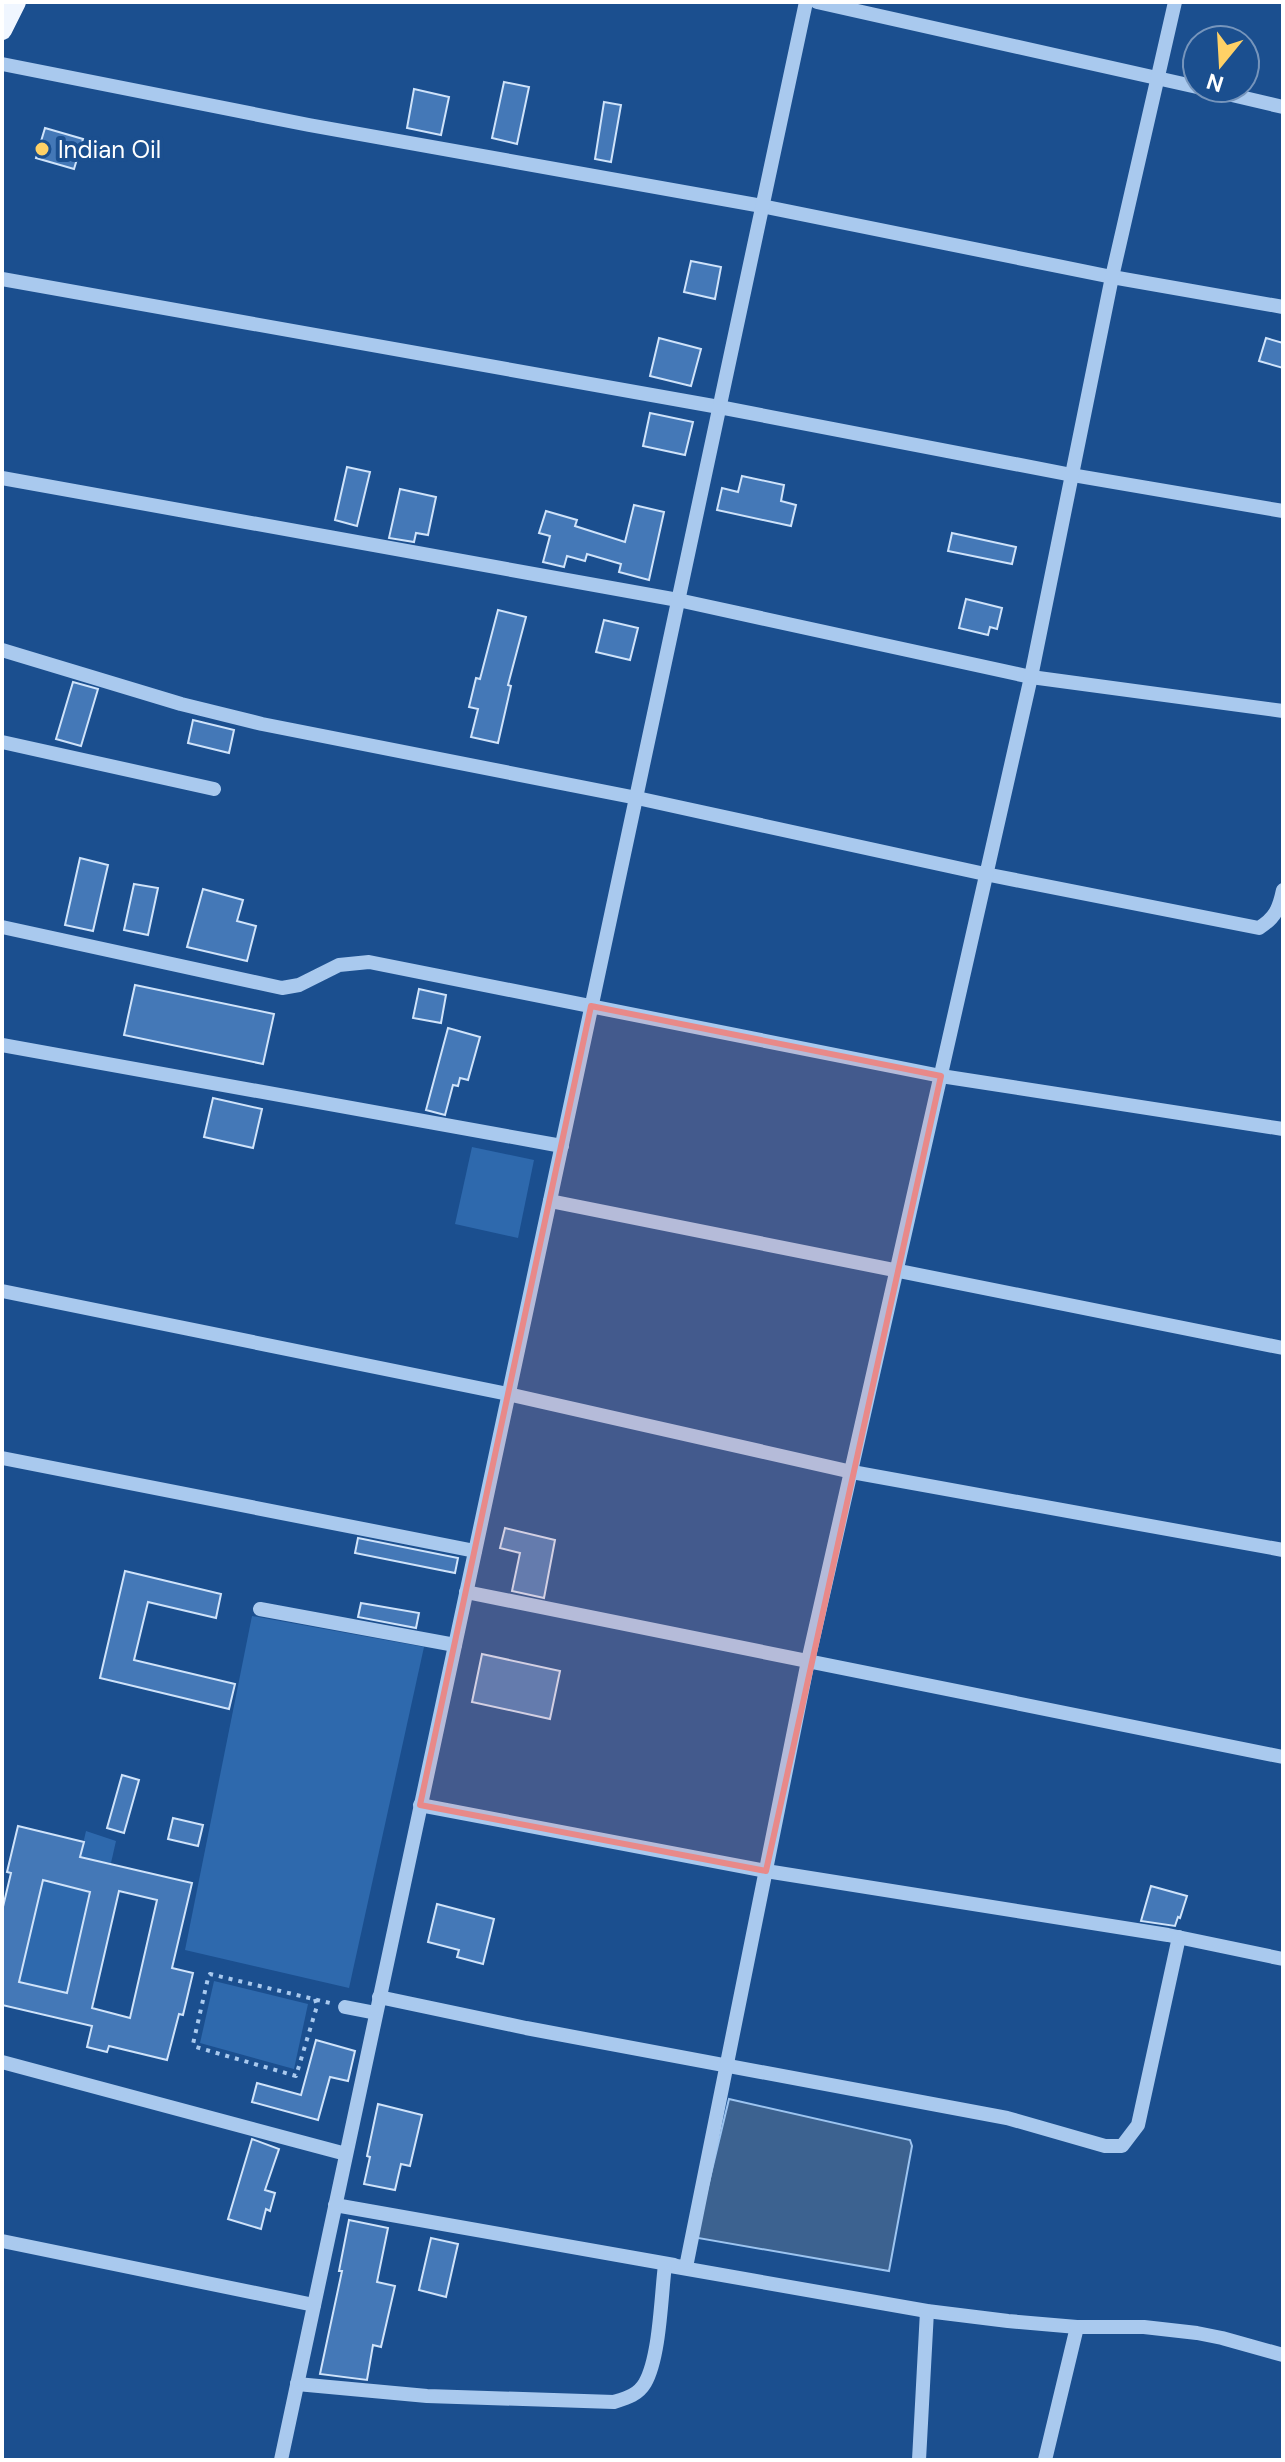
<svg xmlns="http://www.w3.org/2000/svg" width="1285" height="2462" font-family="'DM Sans',sans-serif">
<rect width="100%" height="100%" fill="#1b4f8f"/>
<g fill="#2e69ad">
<polygon points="472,1147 534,1160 518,1238 455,1224"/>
<polygon points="252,1616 424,1647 349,1988 185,1950"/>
<polygon points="86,1831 116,1841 111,1863 98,1861 67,1993 19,1982 43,1880 73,1887"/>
<polygon points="214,1981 308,2004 294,2069 200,2043"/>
</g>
<polygon fill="#3c6290" stroke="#9cc4f0" stroke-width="2" points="729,2099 910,2140 912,2146 889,2271 698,2238 698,2228"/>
<g fill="#4478b7" stroke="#cfe3fa" stroke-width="2" fill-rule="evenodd">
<polygon points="504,82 529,87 517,144 492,138"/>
<polygon points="414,89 449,97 441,135 407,128"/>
<polygon points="604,102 621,105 611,162 595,159"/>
<polygon points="45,128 83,139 74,169 36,158"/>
<polygon points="691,261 721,267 715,299 684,292"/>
<polygon points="659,338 701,349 691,386 650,376"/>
<polygon points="1266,338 1283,343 1283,368 1259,361"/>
<polygon points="650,413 693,422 685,455 643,446"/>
<polygon points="347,467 370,472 357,526 335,520"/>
<polygon points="742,476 784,485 781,501 796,505 791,526 717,510 722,488 738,492"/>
<polygon points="400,489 436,497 428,535 416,533 414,542 389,538"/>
<polygon points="634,505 664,512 649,580 619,572 621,564 587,554 585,561 567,556 564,567 543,562 550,536 539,533 546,511 577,520 575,526 625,542"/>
<polygon points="952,533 1016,547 1012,564 948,551"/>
<polygon points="966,599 1002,608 997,629 990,627 988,635 959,628"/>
<polygon points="498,610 526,617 508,685 511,686 498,743 471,737 478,709 469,707 476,678 480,679"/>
<polygon points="604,620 638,628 630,660 596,652"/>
<polygon points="73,682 98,689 81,746 56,739"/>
<polygon points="193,720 234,730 229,753 188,743"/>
<polygon points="80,858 108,865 93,931 65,925"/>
<polygon points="134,884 158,888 148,935 124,930"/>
<polygon points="203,889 243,900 237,921 256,926 247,961 187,947"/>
<polygon points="135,985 274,1014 263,1064 124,1035"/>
<polygon points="419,989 446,995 441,1023 413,1018"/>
<polygon points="448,1028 480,1037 468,1080 460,1078 458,1086 453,1085 445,1115 426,1110"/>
<polygon points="213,1098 262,1109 253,1148 204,1137"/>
<polygon points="505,1528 555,1540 544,1598 512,1591 520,1553 500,1548"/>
<polygon points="358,1538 458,1558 455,1573 355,1553"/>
<polygon points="125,1571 221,1594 216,1618 148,1602 134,1660 235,1684 229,1709 100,1678"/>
<polygon points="361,1603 419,1613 416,1628 358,1617"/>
<polygon points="482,1654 560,1671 550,1719 472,1702"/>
<polygon points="122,1775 139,1780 124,1833 107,1828"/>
<polygon points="173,1818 203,1825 198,1846 168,1839"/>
<path d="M 18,1826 L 84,1842 L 80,1857 L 192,1883 L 172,1968 L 193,1973 L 183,2015 L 179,2014 L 167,2060 L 109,2046 L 107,2052 L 87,2047 L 92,2026 L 2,2005 L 2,1911 L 11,1873 L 7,1872 ZM 43,1880 L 90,1892 L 67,1993 L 19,1982 ZM 119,1891 L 157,1900 L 130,2018 L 92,2008 Z"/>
<polygon points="1151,1886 1187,1896 1180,1918 1178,1917 1175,1926 1141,1921"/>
<polygon points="437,1904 494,1919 483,1964 457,1957 459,1950 428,1942"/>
<polygon points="316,2040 355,2051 348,2081 330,2077 318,2120 252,2102 257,2083 301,2095"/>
<polygon points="378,2104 422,2115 410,2166 401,2164 395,2190 364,2184 370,2157 367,2156"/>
<polygon points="252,2139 279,2149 265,2190 275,2193 270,2211 266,2209 261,2229 228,2219"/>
<polygon points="349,2220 388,2228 377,2282 395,2286 381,2347 373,2345 367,2380 320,2374 342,2271 339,2271"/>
<polygon points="431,2238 458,2244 446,2297 419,2290"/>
</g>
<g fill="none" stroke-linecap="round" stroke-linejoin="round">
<polyline stroke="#a9c9ee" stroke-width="4" stroke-dasharray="4 6" stroke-linecap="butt" points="315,1999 317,2006 296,2076 196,2047 193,2044 208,1978 210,1974 330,2003"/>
<g stroke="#a9c9ee" stroke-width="14">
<polyline points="817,2 1197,87"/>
<polyline points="2,64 309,125 762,206 1112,277 1283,307"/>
<polyline points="1202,88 1283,107"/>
<polyline points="2,279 719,407 1072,475 1283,511"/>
<polyline points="2,478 678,600 1031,677 1283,711"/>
<path d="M 2,650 L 181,704 L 262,724 L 637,798 L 985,874 L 1259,928 C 1275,918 1279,909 1283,890"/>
<polyline points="2,742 214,789"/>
<polyline points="2,927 282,988 299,985 339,965 369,962 941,1076 1283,1129"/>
<polyline points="2,1045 562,1146"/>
<polyline points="550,1201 1283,1348"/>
<polyline points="2,1291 508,1394 852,1472 1283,1550"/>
<polyline points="2,1458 475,1551"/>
<polyline points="466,1592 1283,1757"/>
<polyline points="260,1609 455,1645"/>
<polyline points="420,1805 766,1871 1168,1935 1283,1959"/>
<polyline points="379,1997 526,2028 1007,2118 1105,2146 1122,2146 1138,2125 1179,1937"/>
<polyline points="345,2007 376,2013"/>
<polyline points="2,2062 346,2154"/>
<polyline points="335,2205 674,2265"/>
<polyline points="2,2241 314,2305"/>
<polyline points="686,2267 808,1661 1031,677 1112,277 1175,2"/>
<polyline points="686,2267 665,2265 927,2311 1008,2321 1077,2327 1144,2327 1197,2333 1222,2338 1283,2355"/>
<path d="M 297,2384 L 427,2396 L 614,2402 C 627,2398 638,2395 645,2383 C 660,2357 661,2296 665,2265"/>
<polyline points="281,2460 806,2"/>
<polyline points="919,2460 927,2311"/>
<polyline points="1045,2460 1077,2327"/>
</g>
<polyline stroke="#f0f6ff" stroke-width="20" points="2,30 16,2"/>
</g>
<path fill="#e88989" fill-opacity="0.2" stroke="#e88989" stroke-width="6" stroke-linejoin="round" d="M 591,1006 L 941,1076 L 766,1871 L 420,1805 Z"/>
<circle fill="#ffd166" stroke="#1b4f8f" stroke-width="3" cx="42" cy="149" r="8"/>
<g text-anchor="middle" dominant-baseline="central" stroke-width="8" stroke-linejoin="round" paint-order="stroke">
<g font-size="24" fill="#fff" stroke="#1b4f8f" text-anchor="start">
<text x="58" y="149">Indian Oil</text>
</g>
</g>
<rect width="1285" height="2462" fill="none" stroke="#ffffff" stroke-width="8"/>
<g transform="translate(1221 64) rotate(198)"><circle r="38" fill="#1b4f8f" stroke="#7695bc" stroke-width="2"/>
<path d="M0-6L14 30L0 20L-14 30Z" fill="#ffd166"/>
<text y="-12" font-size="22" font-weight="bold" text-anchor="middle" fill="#ffffff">N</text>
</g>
</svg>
